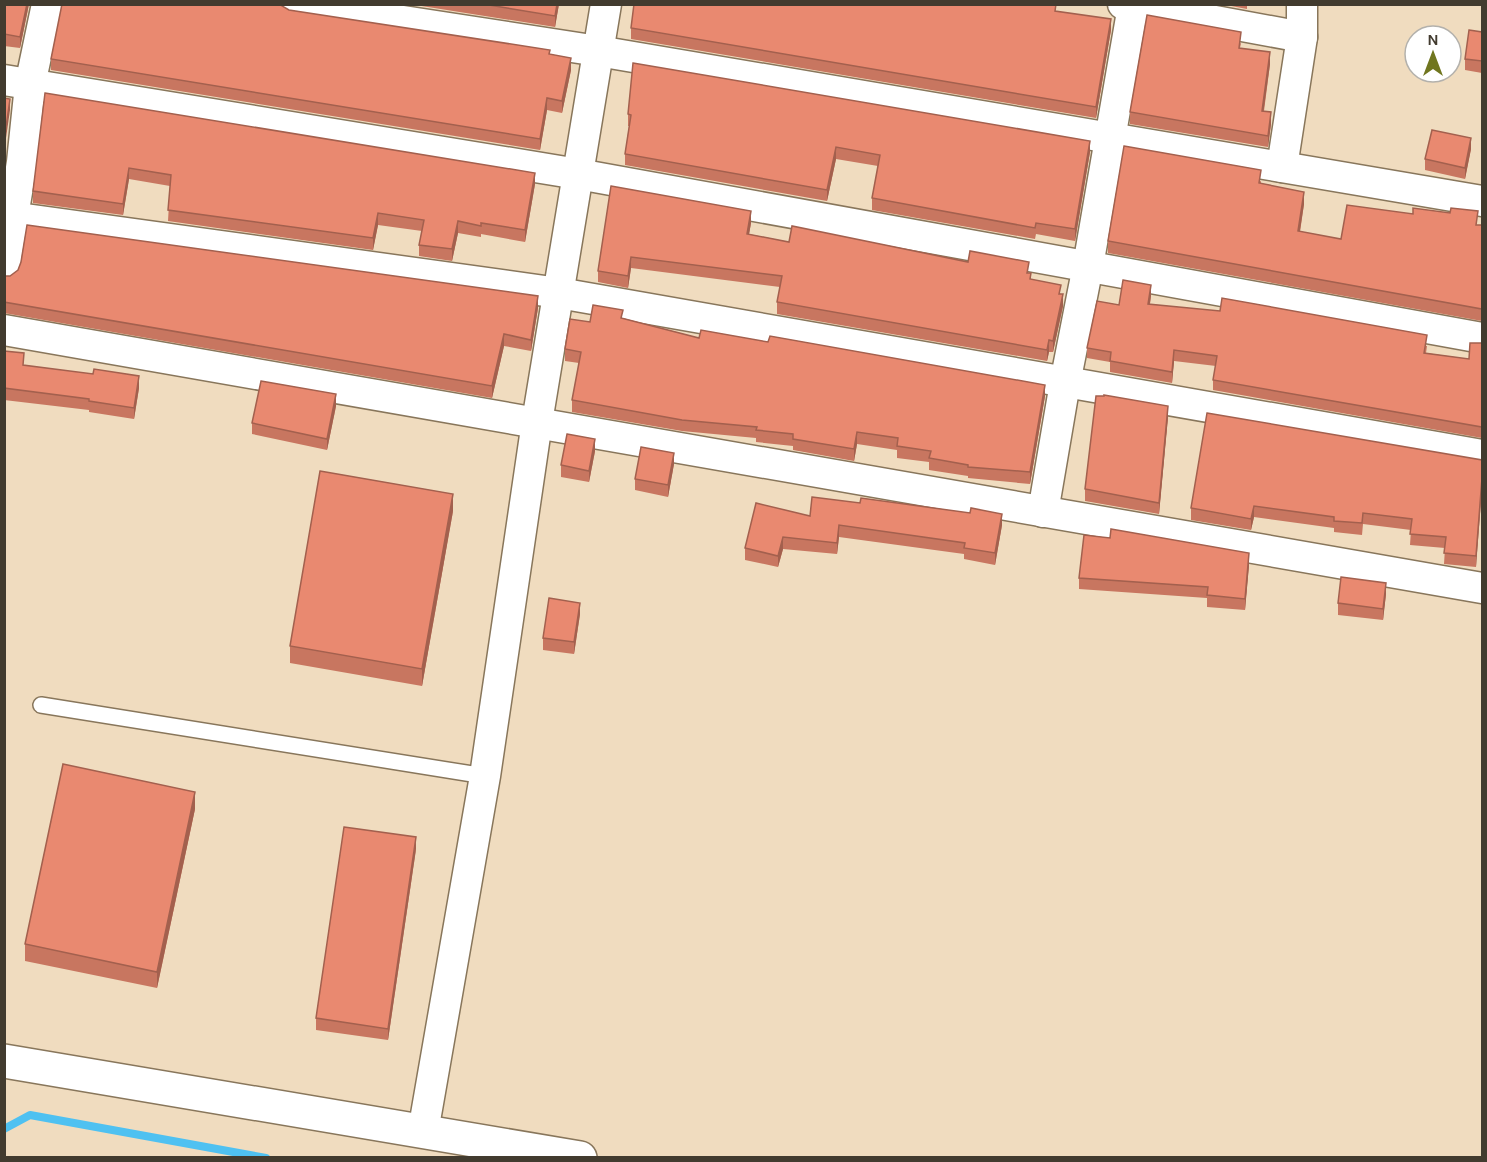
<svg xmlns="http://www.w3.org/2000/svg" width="1487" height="1162" font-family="Karla,sans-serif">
<rect width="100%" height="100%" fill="#f0dcbf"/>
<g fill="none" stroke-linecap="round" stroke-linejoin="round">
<polyline stroke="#4fc1f1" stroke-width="8" points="4,1129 30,1115 266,1158"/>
<defs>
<polyline id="lane" points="41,705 485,776"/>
<g id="street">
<polyline points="292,4 598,51 1482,201"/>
<polyline points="1123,4 1302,37"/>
<polyline points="4,80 578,174 1482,338"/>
<polyline points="1282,167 1302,37 1302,4"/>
<polyline points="4,216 559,293 1482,455"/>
<polyline points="4,271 22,162 30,85 47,4"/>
<polyline points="4,330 1482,588"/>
<polyline points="1043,512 1065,383 1088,266 1133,6"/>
<polyline points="423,1132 485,776 537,422 606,4"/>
</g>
<polyline id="secondary" points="4,1061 580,1158"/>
</defs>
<use href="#lane" stroke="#88765b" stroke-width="18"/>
<use href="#street" stroke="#88765b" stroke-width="33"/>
<use href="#secondary" stroke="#88765b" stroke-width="36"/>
<use href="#lane" stroke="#fff" stroke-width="15"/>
<use href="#street" stroke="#fff" stroke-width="30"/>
<use href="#secondary" stroke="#fff" stroke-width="33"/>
</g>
<g fill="#c87660">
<polygon points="4,4 29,4 20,48 4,46"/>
<polygon points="409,4 559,4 555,27"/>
<polygon points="1221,4 1247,4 1247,9"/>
<polygon points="282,6 289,10 550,54 571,70 562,113 547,110 540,150 51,70 51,59"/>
<polygon points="1057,11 1111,30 1096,118 631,39 631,28"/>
<polygon points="1482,32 1482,73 1465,70 1465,59"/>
<polygon points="1241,43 1240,48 1270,64 1264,111 1271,124 1268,147 1130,124 1130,112"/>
<polygon points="45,93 535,184 525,242 481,234 481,237 458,233 452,261 419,256 419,245 422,231 378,225 373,250 168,221 170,186 129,179 123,215 33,203 33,191"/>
<polygon points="628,114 1090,152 1075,241 1036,234 1035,239 872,210 872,198 878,166 836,159 827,201 625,165 625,154 629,126 628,126"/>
<polygon points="1471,149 1465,179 1425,170 1425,159"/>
<polygon points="1261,181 1261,183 1304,204 1300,232 1341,239 1478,225 1482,225 1482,321 1108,253 1108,241"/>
<polygon points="611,186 751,223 749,234 789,242 968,262 1029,273 1031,279 1061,294 1063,306 1053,352 1049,352 1047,361 777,314 777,302 780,287 631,268 628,288 598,282 598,271"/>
<polygon points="4,276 538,308 531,351 504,346 492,398 4,313"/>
<polygon points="1151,296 1150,304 1427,346 1426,353 1469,359 1482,343 1482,438 1213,390 1213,380 1216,366 1174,361 1172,383 1110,372 1110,362 1087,358 1087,348 1119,305"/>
<polygon points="623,318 699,338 1045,396 1030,484 968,478 968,476 929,470 929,462 897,458 897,450 857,444 854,461 793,450 793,446 756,442 756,438 682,431 572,412 572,400 579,363 565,361 565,349 590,322"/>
<polygon points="4,351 24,366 139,388 134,419 89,412 89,410 4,400"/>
<polygon points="336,406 327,450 252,434 252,423"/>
<polygon points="1168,417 1159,514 1085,501 1085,489"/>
<polygon points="595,451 589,482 561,477 561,465"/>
<polygon points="1482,460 1476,567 1444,564 1445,548 1410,545 1411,530 1363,524 1362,535 1334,532 1334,528 1254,517 1251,530 1191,520 1191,508"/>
<polygon points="674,464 668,497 635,490 635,479"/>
<polygon points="453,511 422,686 290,663 290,646"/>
<polygon points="810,516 1002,525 995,565 964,559 964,554 839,537 837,554 783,549 778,567 745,560 745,548"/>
<polygon points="1110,538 1249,565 1245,610 1207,607 1207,598 1079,589 1079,578"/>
<polygon points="1386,594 1383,620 1338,615 1338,603"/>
<polygon points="580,614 574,654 543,650 543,638"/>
<polygon points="195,809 157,988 25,961 25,944"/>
<polygon points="416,849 388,1040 316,1030 316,1018"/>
</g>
<g fill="#a3604e">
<polygon points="27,4 29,4 20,48 20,37"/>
<polygon points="557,4 559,4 555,27 555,16"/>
<polygon points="1111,19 1111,30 1096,118 1096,107"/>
<polygon points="1270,52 1270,64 1262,122 1262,111"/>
<polygon points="571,58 571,70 562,113 562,101"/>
<polygon points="547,98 547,110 540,150 540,139"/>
<polygon points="10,99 10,110 4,152 4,141"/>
<polygon points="1271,112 1271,124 1268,147 1268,136"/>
<polygon points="1471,138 1471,149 1465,179 1465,168"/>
<polygon points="1090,141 1090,152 1075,241 1075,229"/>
<polygon points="836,147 836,159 827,201 827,190"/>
<polygon points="129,168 129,179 123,215 123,204"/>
<polygon points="535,173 535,184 525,242 525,230"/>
<polygon points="1304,192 1304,204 1298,243 1298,231"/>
<polygon points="751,211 751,223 747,246 747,234"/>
<polygon points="378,213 378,225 373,250 373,238"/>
<polygon points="458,221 458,233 452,261 452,249"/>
<polygon points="631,257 631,268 628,288 628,276"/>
<polygon points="1151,285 1151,296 1148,315 1148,304"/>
<polygon points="1063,294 1063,306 1053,352 1053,341"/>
<polygon points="538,296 538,308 531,351 531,340"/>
<polygon points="504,334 504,346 492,398 492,386"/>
<polygon points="1049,340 1049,352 1047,361 1047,350"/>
<polygon points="1174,350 1174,361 1172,383 1172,372"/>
<polygon points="139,376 139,388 134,419 134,408"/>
<polygon points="1045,385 1045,396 1030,484 1030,472"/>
<polygon points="336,394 336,406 327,450 327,439"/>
<polygon points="1168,406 1168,417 1159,514 1159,503"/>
<polygon points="857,432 857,444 854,461 854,449"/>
<polygon points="595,439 595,451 589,482 589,471"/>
<polygon points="674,453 674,464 668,497 668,485"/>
<polygon points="1482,478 1482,489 1476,567 1476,556"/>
<polygon points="453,494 453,511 422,686 422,669"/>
<polygon points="1254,506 1254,517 1251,530 1251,519"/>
<polygon points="1002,514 1002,525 995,565 995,553"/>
<polygon points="839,525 839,537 837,554 837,543"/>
<polygon points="783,537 783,549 778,567 778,556"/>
<polygon points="1249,553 1249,565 1245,610 1245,599"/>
<polygon points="1386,583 1386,594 1383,620 1383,609"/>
<polygon points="580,603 580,614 574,654 574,642"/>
<polygon points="195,792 195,809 157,988 157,972"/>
<polygon points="416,837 416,849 388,1040 388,1029"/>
</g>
<g fill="#e98970" stroke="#a3604e" stroke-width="1.5">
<polygon points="4,4 27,4 20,37 4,34"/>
<polygon points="62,4 280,4 282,6 289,10 550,50 549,54 571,58 562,101 547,98 540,139 51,59"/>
<polygon points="483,4 557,4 555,16"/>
<polygon points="634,4 1056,4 1055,11 1111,19 1096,107 631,28"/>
<polygon points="1147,15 1241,32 1239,48 1270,52 1262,111 1271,112 1268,136 1130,112"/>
<polygon points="1469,30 1482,32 1482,61 1465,59"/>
<polygon points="633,63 1090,141 1075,229 1036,223 1035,228 872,198 880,155 836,147 827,190 625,154 631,115 628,114"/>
<polygon points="45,93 535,173 525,230 481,223 481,226 458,221 452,249 419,245 424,220 378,213 373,238 168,210 171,175 129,168 123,204 33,191"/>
<polygon points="4,98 10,99 4,141"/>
<polygon points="1432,130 1471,138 1465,168 1425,159"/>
<polygon points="1124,146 1261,170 1259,183 1304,192 1298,231 1341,239 1347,205 1413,214 1413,208 1450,213 1451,208 1478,211 1476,225 1482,225 1482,309 1108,241"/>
<polygon points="611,186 751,211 747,234 789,242 792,226 968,262 970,251 1029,262 1027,273 1031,273 1030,279 1061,285 1059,294 1063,294 1053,341 1049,340 1047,350 777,302 782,276 631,257 628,276 598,271"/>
<polygon points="27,225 538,296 531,340 504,334 492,386 4,302 4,276 10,276 18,270 21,262"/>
<polygon points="1123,280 1151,285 1148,304 1220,311 1222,298 1427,335 1424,353 1469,359 1470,343 1482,343 1482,427 1213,380 1217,356 1174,350 1172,372 1110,361 1111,352 1087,348 1097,301 1119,305"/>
<polygon points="593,305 623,310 621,318 699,338 701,330 768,342 770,336 1045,385 1030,472 968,467 968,465 929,458 931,451 897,446 898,438 857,432 854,449 793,439 793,434 756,430 757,427 682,420 572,400 581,352 565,349 570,319 590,322"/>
<polygon points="4,351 24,353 23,365 93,374 94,369 139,376 134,408 89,401 89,399 4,388"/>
<polygon points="261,381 336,394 327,439 252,423"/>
<polygon points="1104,395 1168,406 1159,503 1085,489 1096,396 1104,396"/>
<polygon points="1207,413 1482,460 1482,478 1476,556 1444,553 1446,537 1410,534 1412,519 1363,513 1362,523 1334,521 1334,517 1254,506 1251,519 1191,508"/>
<polygon points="567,434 595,439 589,471 561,465"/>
<polygon points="641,447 674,453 668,485 635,479"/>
<polygon points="320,471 453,494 422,669 290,646"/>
<polygon points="812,497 860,503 861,498 970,513 971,508 1002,514 995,553 964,548 965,543 839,525 837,543 783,537 778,556 745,548 756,503 810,516"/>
<polygon points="1111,529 1249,553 1245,599 1207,595 1208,587 1079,578 1084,535 1110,538"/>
<polygon points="1341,577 1386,583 1383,609 1338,603"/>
<polygon points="549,598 580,603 574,642 543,638"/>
<polygon points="63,764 195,792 157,972 25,944"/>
<polygon points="344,827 416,837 388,1029 316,1018"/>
</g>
<rect width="1487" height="1162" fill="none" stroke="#423b2f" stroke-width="12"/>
<g transform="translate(1433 54)"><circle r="28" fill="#ffffff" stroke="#b3b1ac" stroke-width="1.5"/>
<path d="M0-4.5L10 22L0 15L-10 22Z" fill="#70761f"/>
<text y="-9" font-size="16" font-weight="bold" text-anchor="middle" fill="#423b2f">N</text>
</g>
</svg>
